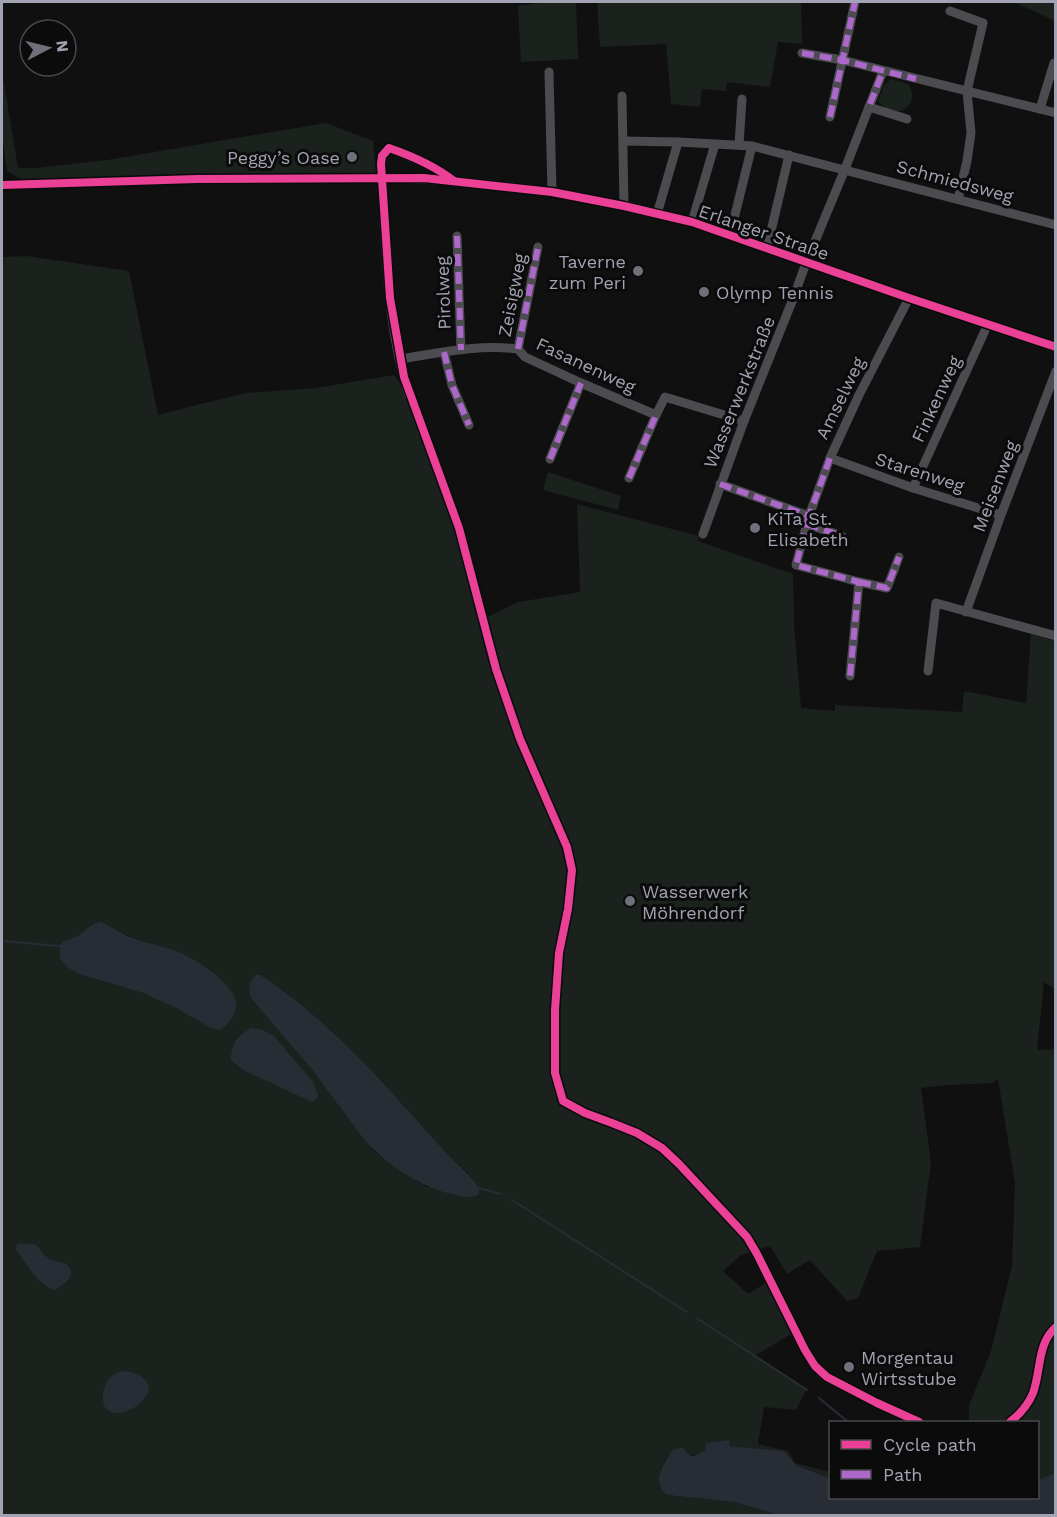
<svg xmlns="http://www.w3.org/2000/svg" width="1057" height="1517" font-family="'Work Sans',sans-serif">
<rect width="100%" height="100%" fill="#101011"/>
<g fill="#1b211d" fill-rule="evenodd">
<polygon points="548,2 576,2 578,59 521,62 518,6"/>
<polygon points="597,2 801,2 802,44 778,42 770,87 727,82 726,91 702,89 700,107 671,104 666,44 600,47"/>
<polygon points="1014,2 1055,2 1055,21"/>
<polygon points="2,71 18,168 37,168 107,160 326,123 373,141 376,173 333,174 21,179 7,171 3,144 2,143"/>
<path d="M 891,79 L 908,84 C 922,104 897,124 878,101 L 884,85 Z"/>
<path d="M 27,256 L 129,271 L 158,415 L 196,405 L 247,393 L 316,388 L 394,375 L 409,395 L 459,528 L 483,619 L 518,602 L 580,592 L 577,504 L 699,536 L 698,541 L 793,574 L 794,624 L 801,708 L 835,711 L 835,705 L 962,712 L 964,691 L 1026,703 L 1031,634 L 1055,641 L 1056,990 L 1044,982 L 1037,1050 L 1056,1049 L 1055,1473 L 1038,1480 L 1038,1422 L 969,1422 L 969,1405 L 991,1351 L 1012,1266 L 1015,1183 L 998,1079 L 995,1080 L 994,1083 L 948,1085 L 921,1088 L 931,1162 L 920,1247 L 877,1251 L 858,1298 L 847,1301 L 810,1260 L 787,1274 L 770,1246 L 741,1255 L 723,1271 L 748,1294 L 769,1281 L 796,1331 L 756,1355 L 807,1389 L 796,1410 L 764,1407 L 758,1444 L 788,1451 L 795,1463 L 830,1472 L 830,1478 L 797,1466 L 784,1451 L 730,1446 L 729,1441 C 718,1446 701,1455 690,1456 L 686,1453 L 665,1460 L 661,1469 L 659,1484 L 667,1495 L 734,1502 L 778,1515 L 2,1516 L 2,257 ZM 101,923 L 131,937 L 178,952 L 208,969 L 228,987 L 178,1009 L 143,993 L 79,974 L 64,941 L 79,935 ZM 279,988 L 329,1029 L 403,1104 L 443,1150 L 465,1170 L 474,1181 L 427,1187 L 408,1176 L 375,1152 L 365,1141 L 310,1067 Z"/>
<polygon points="548,472 621,496 618,510 543,490"/>
</g>
<g fill="#282d35">
<path d="M 101,922 C 111,927 120,932 130,937 C 146,943 163,946 179,952 C 196,960 239,985 236,1008 C 234,1017 227,1025 221,1030 L 213,1029 L 178,1009 L 143,993 L 79,974 L 67,967 L 60,958 L 60,946 L 64,941 L 79,935 L 95,923 Z"/>
<path d="M 256,975 L 260,975 C 327,1018 386,1085 439,1145 C 452,1160 468,1171 479,1188 L 479,1194 C 472,1198 468,1197 461,1196 C 424,1190 391,1168 365,1141 L 310,1067 L 251,998 C 248,988 249,982 256,975 Z"/>
<path d="M 252,1028 L 263,1030 L 274,1036 L 313,1082 L 318,1094 L 317,1098 L 312,1102 L 243,1070 L 231,1060 C 231,1044 237,1035 252,1028 Z"/>
<path d="M 22,1244 C 26,1245 31,1243 36,1245 C 41,1249 43,1256 50,1259 C 54,1261 59,1261 64,1263 C 81,1272 64,1286 54,1290 C 38,1285 25,1262 16,1249 L 17,1244 Z"/>
<path d="M 126,1371 C 177,1382 129,1422 109,1411 C 99,1406 103,1385 110,1378 C 114,1373 120,1372 126,1371 Z"/>
<path d="M 729,1440 L 730,1446 L 784,1451 L 797,1466 L 830,1478 L 830,1498 L 1038,1498 L 1038,1480 L 1055,1473 L 1055,1515 L 778,1515 L 734,1502 L 667,1495 C 650,1483 664,1461 674,1449 L 683,1448 L 690,1456 L 694,1456 L 705,1451 L 706,1443 Z"/>
</g>
<g fill="none" stroke-linecap="round" stroke-linejoin="round">
<g stroke="#282d35" stroke-width="2">
<polyline points="2,941 60,946"/>
<polyline points="479,1188 500,1194"/>
<polyline points="512,1200 687,1312"/>
<polyline points="698,1319 807,1390"/>
<polyline points="819,1398 848,1422"/>
</g>
<g stroke="#4b4b50" stroke-width="9">
<polyline points="950,11 983,23 967,91 971,133 967,161 958,199"/>
<polyline points="802,53 842,60 1056,113"/>
<polyline points="549,72 552,192"/>
<polyline points="622,96 624,206"/>
<polyline points="869,107 907,119"/>
<polyline points="1040,109 1054,63"/>
<polyline points="830,117 855,2"/>
<polyline points="623,141 678,142 752,146 1056,225"/>
<polyline points="739,145 742,99"/>
<path d="M 382,178 C 486,179 590,195 691,222 C 735,234 776,252 819,267 C 898,294 977,320 1056,347"/>
<polyline points="657,214 678,142"/>
<polyline points="692,222 715,144"/>
<polyline points="730,235 752,146"/>
<polyline points="457,236 461,350"/>
<polyline points="767,248 789,155"/>
<polyline points="518,349 538,247"/>
<polyline points="444,352 452,385 469,425"/>
<path d="M 400,359 C 439,353 479,344 518,349 L 525,357 L 581,383 L 656,415 L 665,397 L 744,421"/>
<path d="M 409,395 C 385,321 386,241 381,164 L 382,156 L 389,148 L 433,167 L 453,180"/>
<polyline points="830,458 913,488 1001,515"/>
<polyline points="550,459 581,383"/>
<polyline points="629,478 656,415"/>
<polyline points="720,484 809,516 830,458 859,395 909,298"/>
<polyline points="913,488 988,324"/>
<polyline points="809,516 796,565 859,582 850,676"/>
<polyline points="807,524 842,536"/>
<polyline points="703,534 744,421 793,299 806,263 845,169 883,71"/>
<polyline points="859,582 887,588 899,557"/>
<polyline points="966,612 1001,515 1056,371"/>
<polyline points="928,671 936,603 1056,636"/>
<polyline points="815,1366 827,1377 877,1403 919,1422"/>
<path d="M 1010,1422 C 1019,1415 1028,1405 1033,1393 C 1041,1372 1037,1343 1056,1327"/>
</g>
<g stroke="#ac68c9" stroke-width="6" stroke-dasharray="12 6" stroke-linecap="butt">
<polyline points="802,53 842,60 916,79"/>
<polyline points="870,104 883,71"/>
<polyline points="830,117 855,2"/>
<polyline points="457,236 461,350"/>
<polyline points="518,349 538,247"/>
<polyline points="444,352 452,385 469,425"/>
<polyline points="550,459 581,383"/>
<polyline points="629,478 656,415"/>
<polyline points="720,484 809,516 830,458"/>
<polyline points="809,516 796,565 859,582 850,676"/>
<polyline points="807,524 842,536"/>
<polyline points="859,582 887,588 899,557"/>
</g>
<defs>
<g id="cycleway">
<path d="M 454,181 C 435,166 412,156 389,148 L 382,156 L 381,164 L 390,298 L 404,377 L 459,528 L 496,669 L 520,739 L 567,847 L 572,870 L 568,909 L 559,953 L 555,1010 L 555,1073 L 563,1101 L 585,1113 L 612,1123 L 637,1133 L 662,1148 L 679,1164 L 747,1237 L 757,1254 L 805,1350 L 815,1366 L 827,1377 L 877,1403 L 919,1422"/>
<polyline points="2,185 197,179 424,178 552,192 624,206 692,222 909,298 1056,347"/>
<path d="M 1010,1422 C 1019,1415 1028,1405 1033,1393 C 1041,1372 1037,1343 1056,1327"/>
</g>
</defs>
<use href="#cycleway" stroke="#0b0b0c" stroke-width="11"/>
<use href="#cycleway" stroke="#ea4096" stroke-width="8"/>
</g>
<g fill="#6f707a" stroke="#0b0b0c" stroke-width="2">
<circle cx="352" cy="157" r="6"/>
<circle cx="638" cy="271" r="6"/>
<circle cx="704" cy="292" r="6"/>
<circle cx="755" cy="528" r="6"/>
<circle cx="630" cy="901" r="6"/>
<circle cx="849" cy="1367" r="6"/>
</g>
<g text-anchor="middle" dominant-baseline="central" stroke-width="6" stroke-linejoin="round" paint-order="stroke">
<g font-size="18" fill="#a2a3b2" stroke="#0b0b0c" text-anchor="start">
<text x="340" y="157" text-anchor="end">Peggy’s Oase</text>
<text x="626" y="261" text-anchor="end">Taverne<tspan x="626" dy="21">zum Peri</tspan></text>
<text x="716" y="292">Olymp Tennis</text>
<text x="767" y="518">KiTa St.<tspan x="767" dy="21">Elisabeth</tspan></text>
<text x="642" y="891">Wasserwerk<tspan x="642" dy="21">Möhrendorf</tspan></text>
<text x="861" y="1357">Morgentau<tspan x="861" dy="21">Wirtsstube</tspan></text>
</g>
<g font-size="18" fill="#a2a3b2" stroke="#0b0b0c">
<text transform="translate(955 181) rotate(15)">Schmiedsweg</text>
<text transform="translate(764 232) rotate(19)">Erlanger Straße</text>
<text transform="translate(443 293) rotate(-92)">Pirolweg</text>
<text transform="translate(512 295) rotate(-79)">Zeisigweg</text>
<text transform="translate(586 365) rotate(25)">Fasanenweg</text>
<text transform="translate(739 392) rotate(-68)">Wasserwerkstraße</text>
<text transform="translate(840 398) rotate(-64)">Amselweg</text>
<text transform="translate(936 399) rotate(-65)">Finkenweg</text>
<text transform="translate(920 472) rotate(18)">Starenweg</text>
<text transform="translate(995 486) rotate(-69)">Meisenweg</text>
</g>
</g>
<rect width="1057" height="1517" fill="none" stroke="#a2a3b2" stroke-width="6"/>
<rect x="829" y="1421" width="210" height="78" fill="#0b0b0c" stroke="#47484e" stroke-width="1.5"/>
<rect x="841" y="1440" width="30" height="9" fill="#ea4096" stroke="#47484e" stroke-width="1.5"/>
<text x="883" y="1451" font-size="18" fill="#a2a3b2">Cycle path</text>
<rect x="841" y="1470" width="30" height="9" fill="#ac68c9" stroke="#47484e" stroke-width="1.5"/>
<text x="883" y="1481" font-size="18" fill="#a2a3b2">Path</text>
<g transform="translate(48 48) rotate(83)"><circle r="28" fill="#0b0b0c" stroke="#47484e" stroke-width="1.5"/>
<path d="M0-4.5L10 22L0 15L-10 22Z" fill="#6f707a"/>
<text y="-9" font-size="16" font-weight="bold" text-anchor="middle" fill="#a2a3b2">N</text>
</g>
</svg>
